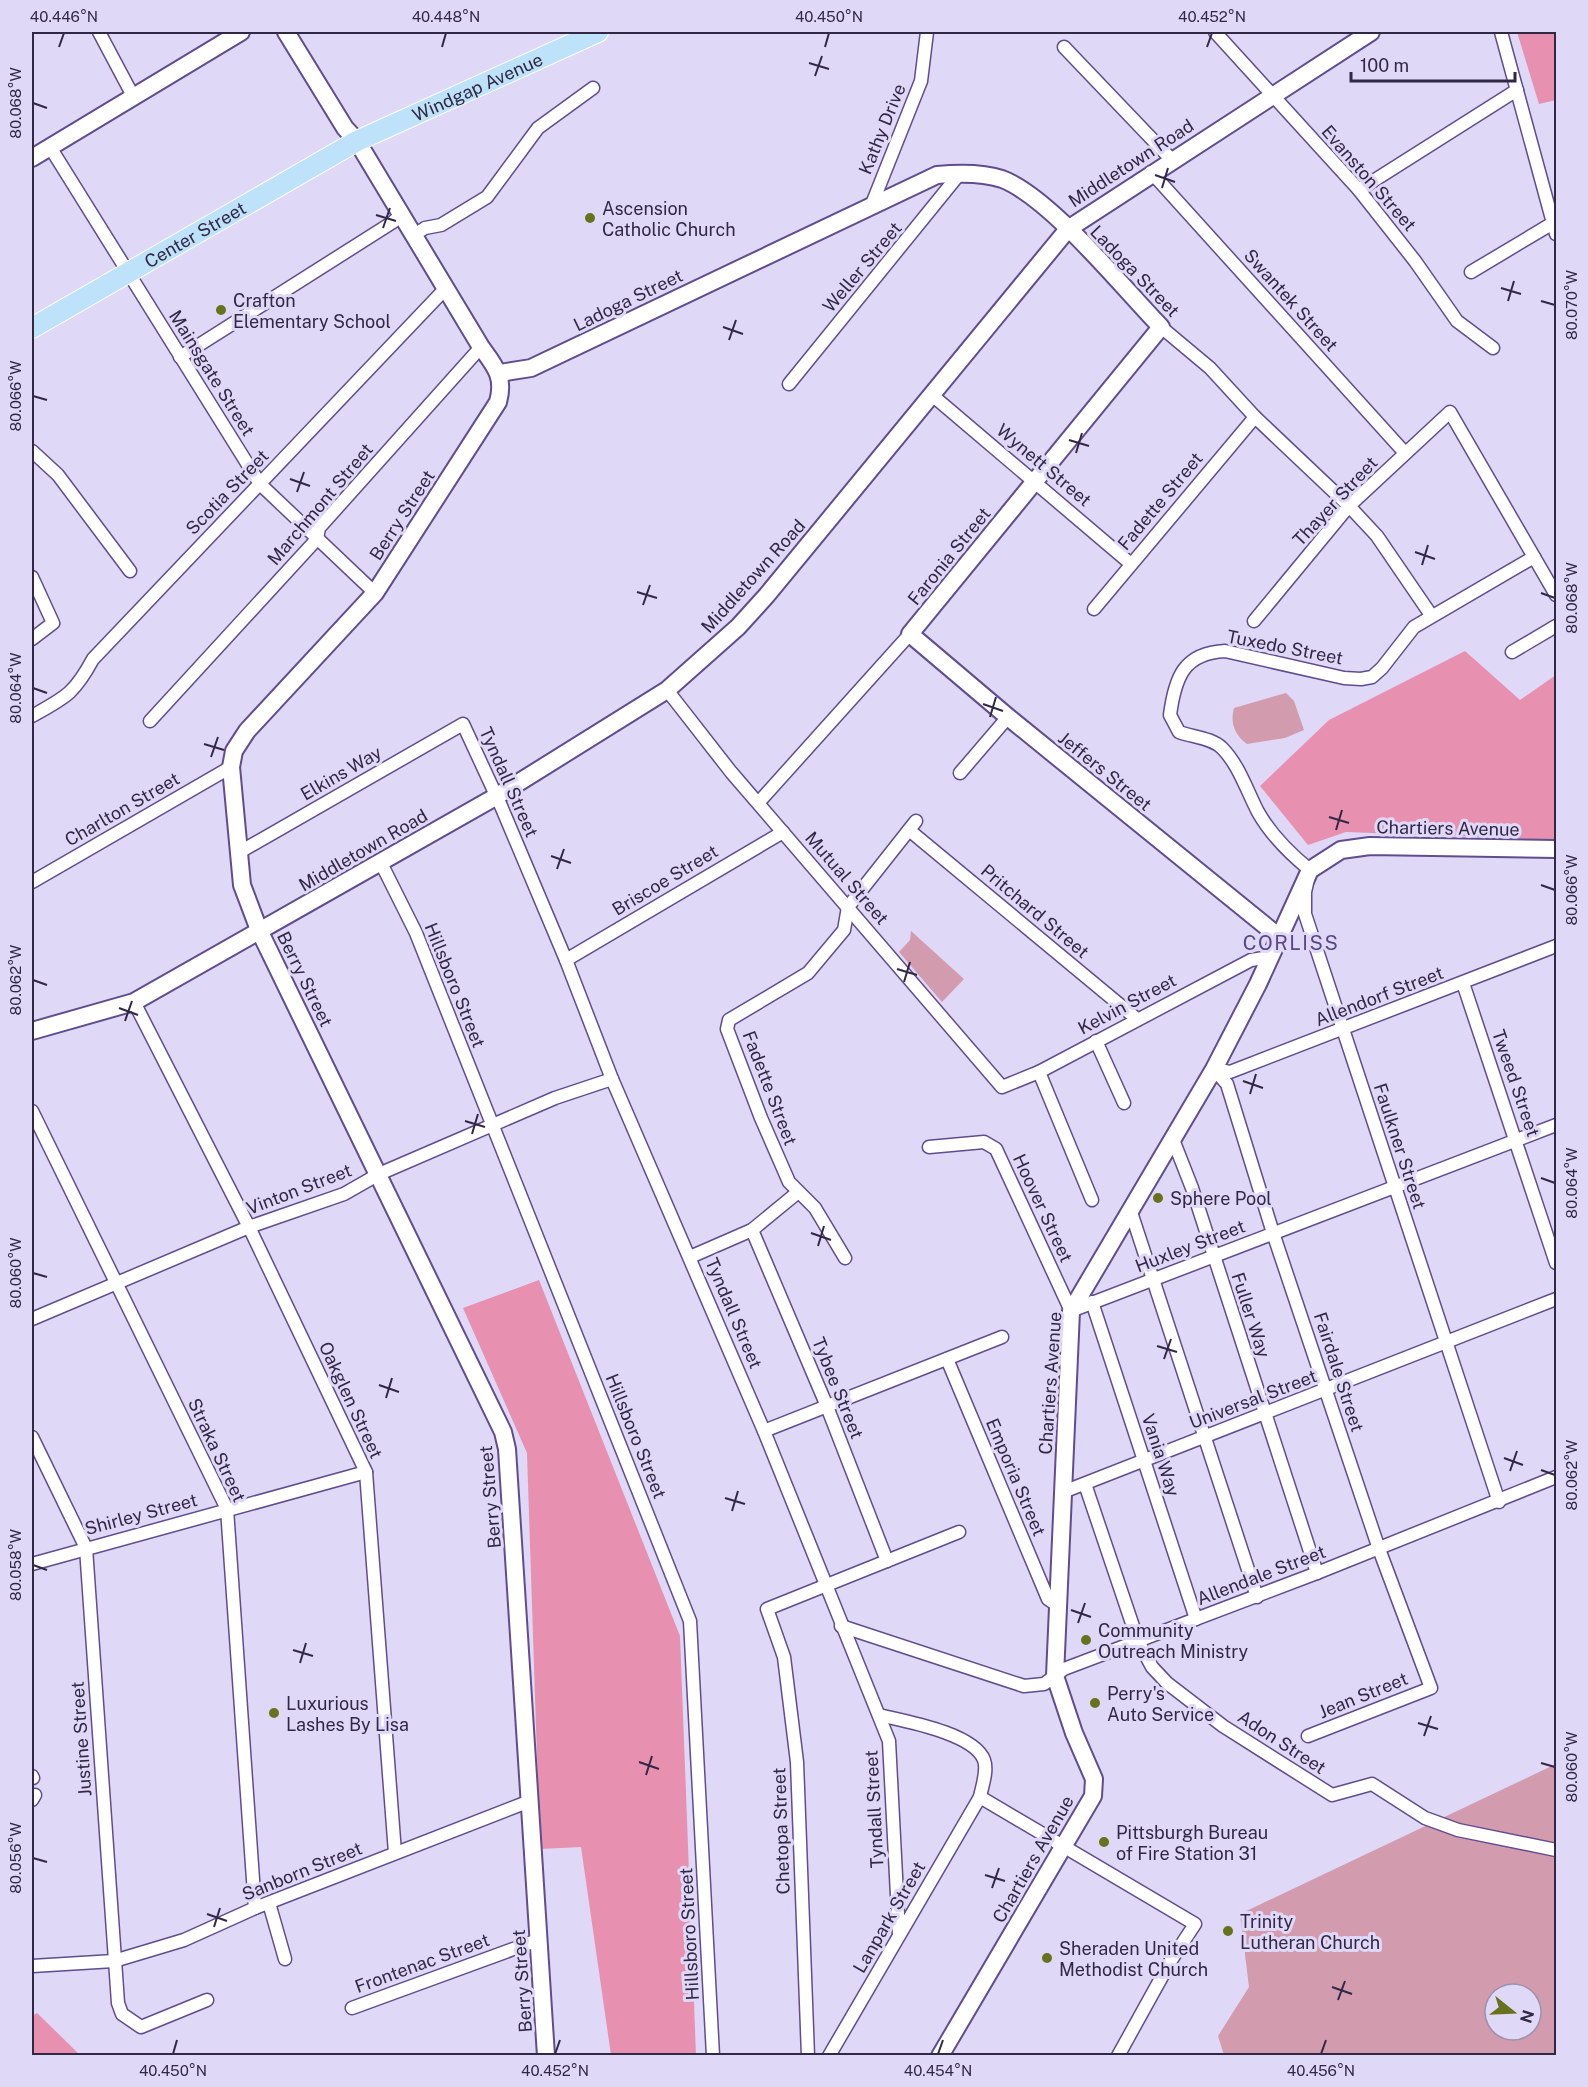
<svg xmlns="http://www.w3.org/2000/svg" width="1588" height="2087" font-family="'Public Sans',sans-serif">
<rect width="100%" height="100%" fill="#dfd8f6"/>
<g fill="#d29bae" fill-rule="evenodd">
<path d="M 1286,693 L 1294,701 L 1304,730 L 1285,738 L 1247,744 C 1234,735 1230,722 1234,708 Z"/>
<polygon points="911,931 964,979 942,1002 899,952 910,940"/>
<path d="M 1556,1764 L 1556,2055 L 1224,2055 L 1218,2036 L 1249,1987 L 1240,1914 ZM 1495,1994 L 1531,1994 L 1531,2030 L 1495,2030 Z"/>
</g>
<g fill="#e890b0">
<polygon points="1517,32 1556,32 1556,100 1539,104"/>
<polygon points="1465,651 1520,700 1556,675 1556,840 1346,832 1308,845 1260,786 1329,720"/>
<polygon points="539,1280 680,1636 696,2055 611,2055 581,1847 540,1849 527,1453 463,1308"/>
<polygon points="37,2013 80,2055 32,2055 32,2016"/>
</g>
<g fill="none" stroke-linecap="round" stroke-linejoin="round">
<defs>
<g id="street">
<polyline points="99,32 133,96"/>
<polyline points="1215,32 1359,190 1415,261 1457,321 1493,348"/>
<polyline points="1501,32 1556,234"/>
<polyline points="1064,47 1171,159"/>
<polyline points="50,147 260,484 375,593"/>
<polyline points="1151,172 1405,453"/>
<polyline points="1359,190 1517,90"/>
<polyline points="872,204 921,81 927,32"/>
<polyline points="414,235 425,228 441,225 487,197 538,128 593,88"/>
<polyline points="1471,272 1553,223"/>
<polyline points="1161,327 1210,368 1255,417 1349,506 1377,536 1431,615"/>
<polyline points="180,357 393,222 402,214"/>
<polyline points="789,384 961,172"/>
<polyline points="932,395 1131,564"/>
<polyline points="32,451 58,475 130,571"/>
<polyline points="32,577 53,623 32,639"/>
<polyline points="1094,609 1255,417"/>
<polyline points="1254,621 1349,506 1450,412 1556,595"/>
<polyline points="1512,652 1556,626"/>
<polyline points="667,690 731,772 1002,1087 1039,1072 1251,960 1270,957"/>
<path d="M 32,716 C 66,697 74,694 93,659 L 446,288"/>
<polyline points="150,721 317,539 319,528 481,347"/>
<polyline points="960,773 1008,717"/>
<polyline points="759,802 910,634"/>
<polyline points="909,830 1137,1019"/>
<polyline points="238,853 463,724 501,806 566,960 612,1079 764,1431 889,1741 899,1934"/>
<polyline points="381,863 416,933 690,1621 713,2056"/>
<polyline points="32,882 231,767"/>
<polyline points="566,960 783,832"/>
<polyline points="1463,983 1556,1263"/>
<polyline points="134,1002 249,1227 366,1472 395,1853"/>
<polyline points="1096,1041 1124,1103"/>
<polyline points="1214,1069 1227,1084 1273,1233 1379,1549 1431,1688 1308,1736"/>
<polyline points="1214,1069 1230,1072 1556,946"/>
<polyline points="1039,1072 1092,1200"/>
<polyline points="32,1111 227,1509 255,1908"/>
<polyline points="1172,1137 1192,1188 1317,1573"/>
<polyline points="929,1147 984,1142 996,1149 1071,1311 1556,1125"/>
<polyline points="1130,1209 1257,1597"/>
<polyline points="752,1230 826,1404 887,1561"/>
<polyline points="690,1257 752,1230 797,1193"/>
<polyline points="845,1258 815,1208 789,1182 761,1118 727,1029 729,1020 808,973 844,930 848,907 916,821"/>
<polyline points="1092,1302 1196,1619"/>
<polyline points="32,1319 249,1227 344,1194 379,1174 555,1098 612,1079"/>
<polyline points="947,1359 1048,1599 1057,1605"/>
<polyline points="764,1431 1002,1337"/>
<polyline points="32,1437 86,1548 118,2003 122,2014 141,2027 207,2000"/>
<polyline points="1085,1484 1138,1641 1152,1667 1167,1683 1223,1726 1332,1795 1372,1784 1425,1818 1458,1830 1556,1850"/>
<polyline points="1063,1492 1556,1299"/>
<path d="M 1499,1502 L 1305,914 L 1305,892 L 1310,870 C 1289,853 1271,835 1258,812 C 1247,791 1239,765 1222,748 C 1212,738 1193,737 1179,732 L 1170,715 C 1175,677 1184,653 1225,651 L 1344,678 L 1361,679 L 1372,677 L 1382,668 L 1414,627 L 1534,557"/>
<polyline points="32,1564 366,1472"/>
<polyline points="841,1626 1024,1686 1044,1684 1064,1669 1317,1573 1556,1477"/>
<polyline points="32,1776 33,1778"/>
<polyline points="980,1797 1195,1924 1170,1962 1118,2056"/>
<polyline points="32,1800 35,1795"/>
<polyline points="269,1903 285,1959"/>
<polyline points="32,1966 114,1961 184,1940 255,1908 530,1801"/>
<polyline points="352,2008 538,1940"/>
<polyline points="808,2056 797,1762 784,1657 767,1609 959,1532"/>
<path d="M 829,2056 L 980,1797 C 982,1786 988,1771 984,1760 C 974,1733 904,1721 879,1715"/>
</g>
<g id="secondary">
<path d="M 286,32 L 345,128 L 357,141 L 481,347 C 495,366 505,377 498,402 L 375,593 L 247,731 L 234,751 L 231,767 L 242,885 L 259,930 L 503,1432 L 507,1449 L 546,2056"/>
<polyline points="32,158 241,32"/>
<path d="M 500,373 L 531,368 L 937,175 C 958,173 981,172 1002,179 C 1050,197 1123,288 1161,327 L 910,634 L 1008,717 L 1278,936"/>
<polyline points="32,1031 134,1002 497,796 667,690 738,627 767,595 1068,229 1371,32"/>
<polyline points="940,2056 1093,1796 1094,1779 1074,1733 1055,1676 1071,1311 1214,1069 1258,984 1310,870 1341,850 1370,846 1556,849"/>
</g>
<g id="primary">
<path id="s1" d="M 32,328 L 357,141 L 598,32"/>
</g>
</defs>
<use href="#street" stroke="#614d8d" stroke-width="15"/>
<use href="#secondary" stroke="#614d8d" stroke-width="20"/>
<use href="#primary" stroke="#fff" stroke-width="22"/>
<use href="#street" stroke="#fff" stroke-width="12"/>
<use href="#secondary" stroke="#fff" stroke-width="16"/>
<use href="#primary" stroke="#bee2f9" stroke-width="20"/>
</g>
<path fill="none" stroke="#312845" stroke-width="2" d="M 59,47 L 64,33M 442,47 L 446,33M 825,47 L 829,33M 1207,47 L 1212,33M 809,63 L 829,69M 815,76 L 822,56M 33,103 L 47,108M 1155,175 L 1175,182M 1162,188 L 1168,168M 376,215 L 396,221M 383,228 L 390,208M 1501,288 L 1521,294M 1508,301 L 1514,281M 1541,301 L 1555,305M 723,327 L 743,334M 729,340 L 736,320M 33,396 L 47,400M 1069,440 L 1089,446M 1076,453 L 1082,433M 290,479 L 310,486M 297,492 L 304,472M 1415,552 L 1435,559M 1422,565 L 1428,545M 637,592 L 657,598M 1541,593 L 1555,598M 643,605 L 650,585M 33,688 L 47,693M 983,704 L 1003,711M 990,717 L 996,697M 204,744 L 224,750M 211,757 L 218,737M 1329,817 L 1349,823M 1336,830 L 1342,810M 551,856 L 571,863M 557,869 L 564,849M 1541,885 L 1555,890M 897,969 L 917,975M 33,980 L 47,985M 904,982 L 910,962M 119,1008 L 138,1015M 125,1021 L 132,1001M 1243,1081 L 1263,1088M 1250,1094 L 1256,1074M 465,1121 L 485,1127M 472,1134 L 478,1114M 1541,1178 L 1555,1183M 811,1233 L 831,1240M 818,1246 L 824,1226M 33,1273 L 47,1277M 1157,1346 L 1177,1352M 1164,1359 L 1171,1339M 379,1385 L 399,1392M 386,1398 L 392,1378M 1504,1458 L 1523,1465M 1541,1470 L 1555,1475M 1510,1471 L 1517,1451M 725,1498 L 745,1504M 732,1511 L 738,1491M 33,1565 L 47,1570M 1071,1610 L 1091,1617M 1078,1623 L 1085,1603M 293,1650 L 313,1656M 300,1663 L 306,1643M 1418,1723 L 1438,1729M 1424,1736 L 1431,1716M 639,1762 L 659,1769M 1541,1763 L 1555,1767M 646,1775 L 652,1756M 33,1858 L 47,1862M 985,1875 L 1005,1881M 992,1888 L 999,1868M 207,1914 L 227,1921M 214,1927 L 220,1908M 1332,1987 L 1352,1994M 1338,2000 L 1345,1981M 173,2054 L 177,2040M 555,2054 L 560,2040M 938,2054 L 943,2040M 1321,2054 L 1326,2040"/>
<g fill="#68721c" stroke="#dfd8f6" stroke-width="2">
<circle cx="590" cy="218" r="6"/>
<circle cx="221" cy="310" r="6"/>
<circle cx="1158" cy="1198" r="6"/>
<circle cx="1086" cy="1640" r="6"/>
<circle cx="1095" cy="1703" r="6"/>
<circle cx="274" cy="1713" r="6"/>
<circle cx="1104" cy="1842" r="6"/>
<circle cx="1228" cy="1931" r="6"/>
<circle cx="1047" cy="1958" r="6"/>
</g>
<g text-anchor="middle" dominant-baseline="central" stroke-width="6" stroke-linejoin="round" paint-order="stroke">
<g font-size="18" fill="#312845" stroke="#dfd8f6">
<text stroke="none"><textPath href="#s1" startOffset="507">Windgap Avenue</textPath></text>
<text transform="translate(882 129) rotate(-68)">Kathy Drive</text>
<text transform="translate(1131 163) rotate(-33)">Middletown Road</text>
<text transform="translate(1369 178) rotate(49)">Evanston Street</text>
<text stroke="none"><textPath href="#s1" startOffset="188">Center Street</textPath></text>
<text transform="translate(862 267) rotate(-50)">Weller Street</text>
<text transform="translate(1135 271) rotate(46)">Ladoga Street</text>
<text transform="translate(628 300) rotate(-26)">Ladoga Street</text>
<text transform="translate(1291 300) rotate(48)">Swantek Street</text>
<text transform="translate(212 373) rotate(58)">Mainsgate Street</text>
<text transform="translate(1044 465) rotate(40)">Wynett Street</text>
<text transform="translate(227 492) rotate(-46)">Scotia Street</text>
<text transform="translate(1160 501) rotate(-50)">Fadette Street</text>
<text transform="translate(1335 501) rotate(-47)">Thayer Street</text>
<text transform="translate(320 504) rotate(-50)">Marchmont Street</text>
<text transform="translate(402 515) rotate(-57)">Berry Street</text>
<text transform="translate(949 556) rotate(-51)">Faronia Street</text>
<text transform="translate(753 576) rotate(-48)">Middletown Road</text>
<text transform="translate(1285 647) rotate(11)">Tuxedo Street</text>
<text transform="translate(1105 771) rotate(39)">Jeffers Street</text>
<text transform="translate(341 773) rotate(-30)">Elkins Way</text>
<text transform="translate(509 782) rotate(66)">Tyndall Street</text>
<text transform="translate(122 809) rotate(-30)">Charlton Street</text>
<text transform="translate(1448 828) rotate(1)">Chartiers Avenue</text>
<text transform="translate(363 850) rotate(-30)">Middletown Road</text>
<text transform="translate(847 878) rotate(49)">Mutual Street</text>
<text transform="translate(665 880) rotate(-31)">Briscoe Street</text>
<text transform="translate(1035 911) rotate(40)">Pritchard Street</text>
<text transform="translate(305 979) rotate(64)">Berry Street</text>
<text transform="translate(455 985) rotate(68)">Hillsboro Street</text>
<text transform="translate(1379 996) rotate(-21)">Allendorf Street</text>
<text transform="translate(1127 1004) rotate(-28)">Kelvin Street</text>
<text transform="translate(1516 1083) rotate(71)">Tweed Street</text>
<text transform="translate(770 1088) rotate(69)">Fadette Street</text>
<text transform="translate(1400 1146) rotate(72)">Faulkner Street</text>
<text transform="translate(299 1189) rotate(-21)">Vinton Street</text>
<text transform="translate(1043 1208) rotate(65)">Hoover Street</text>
<text transform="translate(1190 1246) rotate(-21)">Huxley Street</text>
<text transform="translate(734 1313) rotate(67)">Tyndall Street</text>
<text transform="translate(1251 1315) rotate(72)">Fuller Way</text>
<text transform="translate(1339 1372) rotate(72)">Fairdale Street</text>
<text transform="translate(1050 1383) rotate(-86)">Chartiers Avenue</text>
<text transform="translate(838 1388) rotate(68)">Tybee Street</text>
<text transform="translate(1253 1399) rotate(-21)">Universal Street</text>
<text transform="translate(351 1400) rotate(65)">Oakglen Street</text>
<text transform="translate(636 1436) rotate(68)">Hillsboro Street</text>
<text transform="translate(217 1450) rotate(65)">Straka Street</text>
<text transform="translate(1161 1455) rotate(72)">Vania Way</text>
<text transform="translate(1016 1477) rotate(67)">Emporia Street</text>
<text transform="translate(490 1497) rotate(-95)">Berry Street</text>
<text transform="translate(141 1514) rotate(-15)">Shirley Street</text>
<text transform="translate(1261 1575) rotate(-21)">Allendale Street</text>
<text transform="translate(1363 1695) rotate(-22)">Jean Street</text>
<text transform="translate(81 1739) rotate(-94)">Justine Street</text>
<text transform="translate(1282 1742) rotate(33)">Adon Street</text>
<text transform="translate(874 1809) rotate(-93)">Tyndall Street</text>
<text transform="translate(781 1831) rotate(-92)">Chetopa Street</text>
<text transform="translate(1033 1859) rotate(-60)">Chartiers Avenue</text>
<text transform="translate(302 1871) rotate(-22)">Sanborn Street</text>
<text transform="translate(889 1917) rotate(-60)">Lanpark Street</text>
<text transform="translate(689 1934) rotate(-93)">Hillsboro Street</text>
<text transform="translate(422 1963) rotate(-20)">Frontenac Street</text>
<text transform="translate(522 1981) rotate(-94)">Berry Street</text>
</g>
<g font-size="18" fill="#312845" stroke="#dfd8f6" text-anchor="start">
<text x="602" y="208">Ascension<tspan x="602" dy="21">Catholic Church</tspan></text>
<text x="233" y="300">Crafton<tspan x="233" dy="21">Elementary School</tspan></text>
<text x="1170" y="1198">Sphere Pool</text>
<text x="1098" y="1630">Community<tspan x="1098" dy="21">Outreach Ministry</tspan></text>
<text x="1107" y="1693">Perry's<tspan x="1107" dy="21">Auto Service</tspan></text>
<text x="286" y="1703">Luxurious<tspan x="286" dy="21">Lashes By Lisa</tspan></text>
<text x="1116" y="1832">Pittsburgh Bureau<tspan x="1116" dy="21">of Fire Station 31</tspan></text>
<text x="1240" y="1921">Trinity<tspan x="1240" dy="21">Lutheran Church</tspan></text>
<text x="1059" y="1948">Sheraden United<tspan x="1059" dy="21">Methodist Church</tspan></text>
</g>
<g font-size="20" letter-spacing="1.5" fill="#5a4685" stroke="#dfd8f6">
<text x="1291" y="943">CORLISS</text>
</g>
</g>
<rect width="1588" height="2087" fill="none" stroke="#dfd8f6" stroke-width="66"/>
<g transform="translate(1513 2012) rotate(108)"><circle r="28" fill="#dfd8f6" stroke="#9992af" stroke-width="1.5"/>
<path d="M0-4.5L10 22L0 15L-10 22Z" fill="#68721c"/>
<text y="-9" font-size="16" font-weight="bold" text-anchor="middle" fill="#312845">N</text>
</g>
<path d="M1351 72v9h164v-9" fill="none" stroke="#312845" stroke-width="3"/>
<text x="1360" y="72" font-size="18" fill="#312845" stroke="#dfd8f6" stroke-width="4.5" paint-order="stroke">100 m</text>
<rect x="33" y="33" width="1522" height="2021" fill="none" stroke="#312845" stroke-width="2"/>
<g font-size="15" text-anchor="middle" fill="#312845">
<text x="64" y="22">40.446°N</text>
<text x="446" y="22">40.448°N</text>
<text x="829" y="22">40.450°N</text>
<text x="1212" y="22">40.452°N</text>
<text transform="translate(16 103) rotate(-90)" y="5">80.068°W</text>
<text transform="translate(1572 305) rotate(-90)" y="5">80.070°W</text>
<text transform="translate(16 396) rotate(-90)" y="5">80.066°W</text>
<text transform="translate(1572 598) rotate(-90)" y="5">80.068°W</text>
<text transform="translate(16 688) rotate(-90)" y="5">80.064°W</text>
<text transform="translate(1572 890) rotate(-90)" y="5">80.066°W</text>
<text transform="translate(16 980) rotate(-90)" y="5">80.062°W</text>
<text transform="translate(1572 1183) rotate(-90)" y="5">80.064°W</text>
<text transform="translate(16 1273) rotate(-90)" y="5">80.060°W</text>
<text transform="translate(1572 1475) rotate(-90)" y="5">80.062°W</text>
<text transform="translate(16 1565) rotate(-90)" y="5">80.058°W</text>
<text transform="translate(1572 1767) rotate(-90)" y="5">80.060°W</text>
<text transform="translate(16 1858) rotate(-90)" y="5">80.056°W</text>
<text x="173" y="2076">40.450°N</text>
<text x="555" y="2076">40.452°N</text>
<text x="938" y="2076">40.454°N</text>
<text x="1321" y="2076">40.456°N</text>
</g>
</svg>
